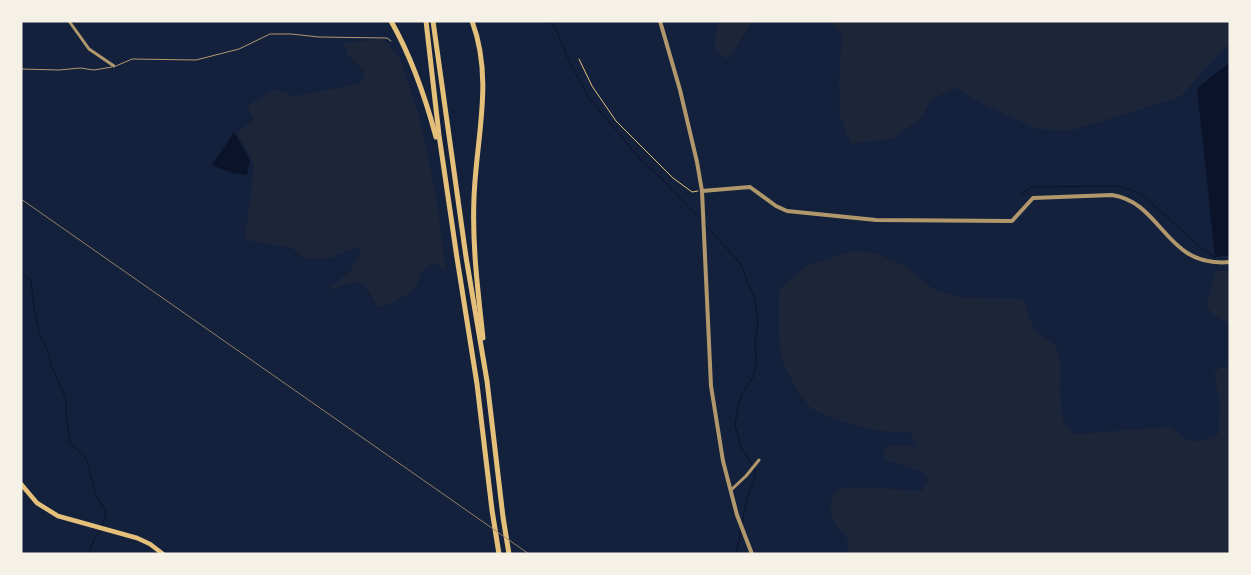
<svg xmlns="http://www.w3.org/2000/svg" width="1251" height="575" font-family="Karla,sans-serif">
<rect width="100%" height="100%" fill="#14213d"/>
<g fill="#1d2539">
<polygon points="718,21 752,21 730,58 725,58 714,47"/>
<polygon points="831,21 1230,21 1230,42 1180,97 1073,130 1037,129 983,104 956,88 931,99 922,117 894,138 851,144 840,116 839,82 842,35"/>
<path d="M 381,39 L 388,43 L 401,61 L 419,116 L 436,195 L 446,272 L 435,263 C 415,268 424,278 414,289 C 405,299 389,303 378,307 L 366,287 L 355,282 L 328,290 L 349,272 L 361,253 L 356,247 L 331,258 L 304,259 L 292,248 L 245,240 L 254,164 L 237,133 L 254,119 L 247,106 L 275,89 L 294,96 L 359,84 L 365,73 L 347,54 L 344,43 Z"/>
<path d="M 850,251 L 875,253 L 906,267 L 935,290 L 959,297 L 1023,299 L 1034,330 L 1055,345 L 1061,363 L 1060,392 L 1063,421 L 1075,434 L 1172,427 C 1189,445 1196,443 1218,435 L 1220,406 L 1214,373 L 1221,367 L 1230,367 L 1230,554 L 849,554 L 847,538 L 836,525 L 830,513 L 832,496 L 842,488 L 867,487 L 921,491 L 930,480 L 923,472 L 886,460 L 883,451 L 888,445 L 916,446 L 911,432 L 879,431 L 843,422 L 812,409 L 799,394 L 783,363 L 779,339 L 779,292 L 788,281 L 807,266 Z"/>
<polygon points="1216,271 1230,271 1230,324 1215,316 1206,306"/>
</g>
<g fill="#0b132b">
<polygon points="1230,62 1230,255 1215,257 1197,88"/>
<polygon points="234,132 250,160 247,175 232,173 212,165"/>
</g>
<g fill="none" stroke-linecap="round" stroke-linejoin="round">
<g stroke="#0b132b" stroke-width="1">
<polyline points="550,21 556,29 570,63 589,98 641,160 662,179 702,221"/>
<polyline points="1020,195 1031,187 1119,186 1140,193 1206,252 1215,257"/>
<polyline points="704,224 740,263 754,297 758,321 755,344 757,362 753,377 742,393 738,406 735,426 742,449 755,469 755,478 747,498 742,524"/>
<polyline points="21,272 31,281 34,309 40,335 47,350 53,370 66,399 66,416 70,443 86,458 96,495 106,512 102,527"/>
<polyline points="89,554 95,537 101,531"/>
<polyline points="736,554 741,530"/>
</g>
<polyline stroke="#e5c07b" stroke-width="1" points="579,59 592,86 616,121 673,178 692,192 698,191"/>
<g stroke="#b1986c" stroke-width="1">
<polyline points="116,66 132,59 196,60 239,49 270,34 291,34 319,37 387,38 391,41"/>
<polyline points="21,69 59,70 80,68 94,70 112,67"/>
</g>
<g stroke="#b1986c" stroke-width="3">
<polyline points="69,21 89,49 114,66"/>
<polyline points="731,490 746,476 759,460"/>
</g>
<g stroke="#b1986c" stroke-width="4">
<polyline points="660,21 680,90 697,162 702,191 711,386 723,461 737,515 752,554"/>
<path d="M 702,191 L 750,187 L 776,206 L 787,211 L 876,220 L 1012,221 L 1033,198 L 1112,195 C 1164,203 1164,268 1230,262"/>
</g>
<polyline stroke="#e5c07b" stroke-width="4.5" points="21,484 37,503 58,516 137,538 150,544 163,554"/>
<g stroke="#e5c07b" stroke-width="5">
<path d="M 391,21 C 412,58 425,96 436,137"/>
<polyline points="426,21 439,135 457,258 477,384 492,510 499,554"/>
<polyline points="433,21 466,257 487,381 503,517 509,554"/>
<path d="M 472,21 C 494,80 476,138 474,198 C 472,245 478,291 483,338"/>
</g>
<polyline stroke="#918062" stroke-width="1" points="21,199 529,554"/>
</g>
<rect width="1251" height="575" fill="none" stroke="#f6f1e7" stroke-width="45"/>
</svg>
